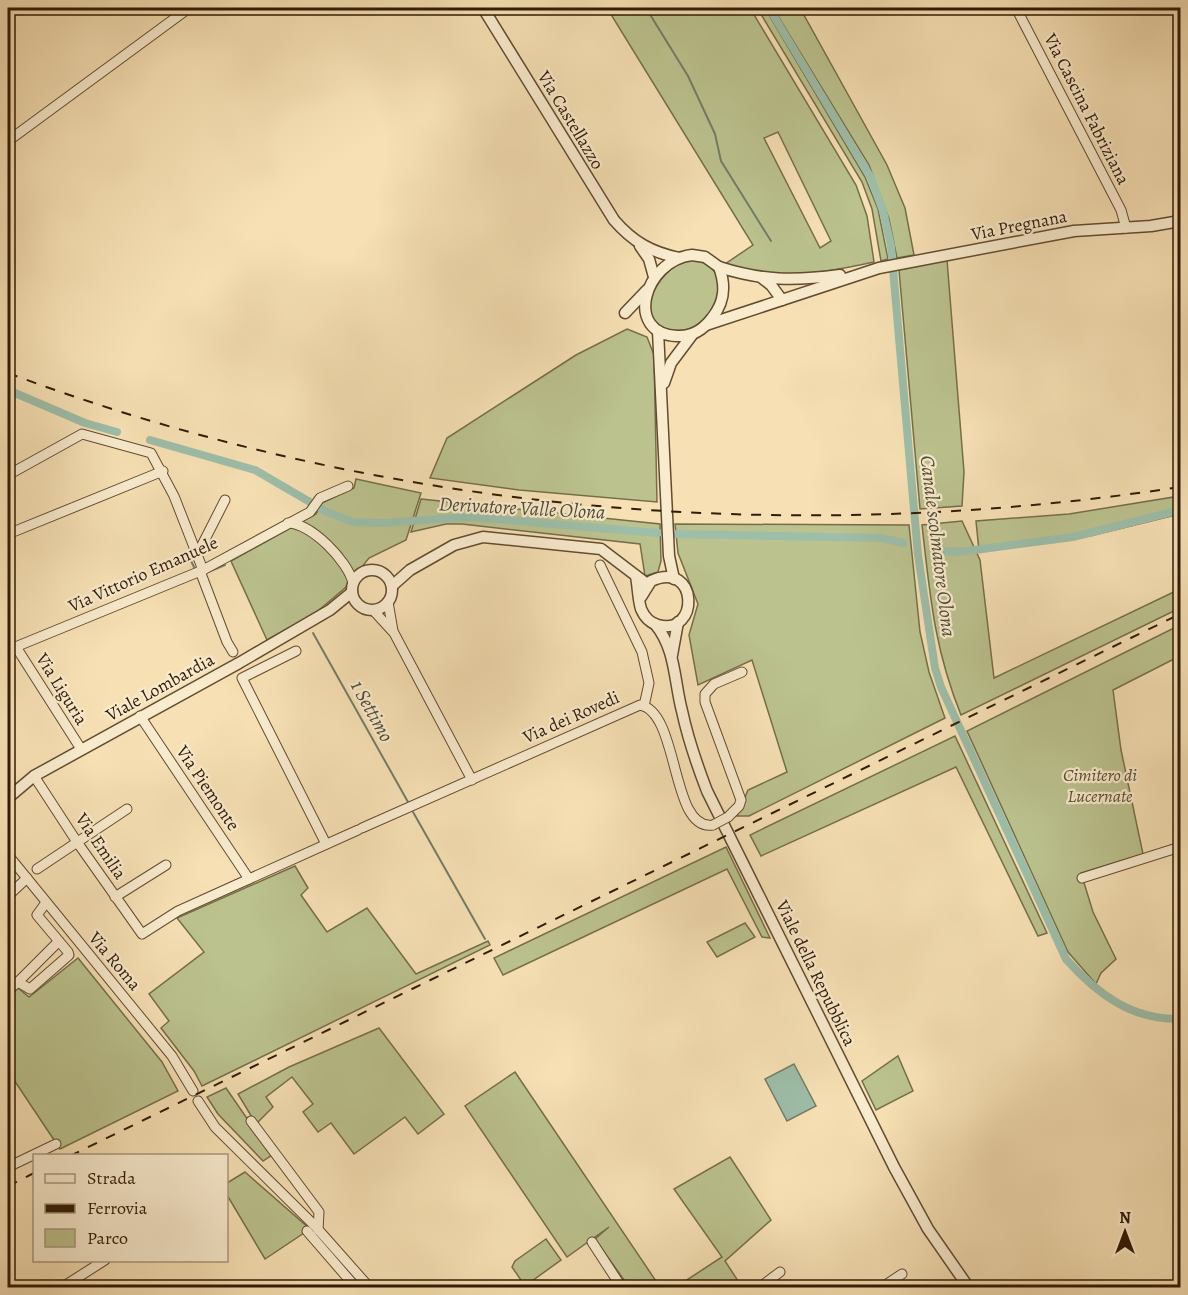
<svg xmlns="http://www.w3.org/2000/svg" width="1188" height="1295" font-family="Alegreya,serif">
<rect width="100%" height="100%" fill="#f6e0b4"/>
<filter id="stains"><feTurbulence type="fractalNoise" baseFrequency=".00333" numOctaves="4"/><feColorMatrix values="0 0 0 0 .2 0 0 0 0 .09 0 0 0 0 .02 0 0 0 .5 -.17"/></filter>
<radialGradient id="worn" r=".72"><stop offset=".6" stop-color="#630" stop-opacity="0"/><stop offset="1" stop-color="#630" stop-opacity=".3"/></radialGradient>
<g fill="#bbc28e" stroke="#766e4a" stroke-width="1.5" fill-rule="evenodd">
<path d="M 607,8 L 750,8 L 856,185 L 867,216 L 874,262 C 824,273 774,282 725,264 L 753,245 ZM 778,132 L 831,241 L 820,248 L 764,138 Z"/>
<polygon points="765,8 865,177 878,209 888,259 881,261 872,209 862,182 759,11"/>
<polygon points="773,8 800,8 887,165 905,208 914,255 897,258 889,219 869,165"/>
<path d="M 686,260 C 744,259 715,338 672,330 C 629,322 657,271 686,260 Z"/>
<polygon points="947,260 964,472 962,506 920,509 899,270"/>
<polygon points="627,329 647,337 654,355 657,502 519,490 430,478 447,438 576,355"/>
<polygon points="356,479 421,493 406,540 369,558 345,588 313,615 267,640 231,561 316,514 322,503 354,488"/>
<polygon points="1180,496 1180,514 1090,536 979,551 976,521 1069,514"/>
<polygon points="421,499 660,524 661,561 658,572 645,576 640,544 462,524 446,524 411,532"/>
<path d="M 962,521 L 980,560 L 994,678 L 1180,589 L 1180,608 L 961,715 C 934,648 930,595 922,525 Z"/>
<polygon points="675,524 909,525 920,632 929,672 945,718 749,816 737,816 748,790 787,772 752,660 698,685 689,635 698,604 678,553"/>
<polygon points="1180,625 1180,656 1113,690 1121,750 1143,854 1081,873 1093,912 1116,959 1101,973 1096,984 1068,952 967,731"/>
<polygon points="955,736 1047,933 1038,936 956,767 761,856 750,835"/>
<polygon points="726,847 770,938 762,937 727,869 503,975 494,958"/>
<polygon points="295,866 308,888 301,895 327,932 367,908 416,974 488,941 490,945 202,1086 194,1071 161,1028 169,1021 149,994 204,952 177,918"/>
<polygon points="745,923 755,937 717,957 707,942"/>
<polygon points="78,958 162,1062 178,1091 60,1149 8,1071 8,998 18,988 29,997"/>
<polygon points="379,1028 444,1114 418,1134 405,1117 354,1154 331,1123 318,1132 303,1112 313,1104 292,1077 266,1097 273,1107 256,1124 238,1094 289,1067"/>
<polygon points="898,1056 913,1091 876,1110 862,1081"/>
<polygon points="515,1072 660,1287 629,1287 595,1239 609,1227 567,1257 465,1106"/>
<polygon points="226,1088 272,1155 263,1161 218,1114 207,1097"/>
<polygon points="730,1157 771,1220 725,1261 742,1287 680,1287 679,1285 722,1257 674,1189"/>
<polygon points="245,1172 310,1229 265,1259 227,1195 227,1183"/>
<polygon points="546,1239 561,1260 525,1286 512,1267 515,1261"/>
</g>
<polygon fill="#9dbea9" stroke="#727d67" stroke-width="1.5" points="794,1064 816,1106 787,1121 765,1079"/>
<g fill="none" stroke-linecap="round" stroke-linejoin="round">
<g stroke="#727d67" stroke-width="2">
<polyline points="646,8 688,76 715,134 721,161 771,241"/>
<polyline points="187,553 194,567"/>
<polyline points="208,572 225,565"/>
<polyline points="313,633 408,802"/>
<polyline points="413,812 485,939"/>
</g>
<g stroke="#9dbea9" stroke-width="8">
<path d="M 769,8 L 871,178 L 883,211 L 891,246 L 918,555 L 935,668 L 941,687 L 1066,959 C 1097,994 1132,1020 1180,1019"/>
<polyline points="8,390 85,423 117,432"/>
<polyline points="150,440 255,470 327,512 353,522 383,523 469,517 658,533"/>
<polyline points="677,534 882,538 903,543"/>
<polyline points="940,551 960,552 1073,537 1180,510"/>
</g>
<defs>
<g id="minor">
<polyline points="1016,8 1121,210 1126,228"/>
<polyline points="8,141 189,8"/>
<polyline points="8,475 82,434 151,453 174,496 203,570"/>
<path d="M 288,523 C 311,523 348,561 353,583"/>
<polyline points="8,534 163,471"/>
<polyline points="197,555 225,500"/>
<polyline points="600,565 642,652 649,683 644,706"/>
<polyline points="200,571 227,642 233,652"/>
<polyline points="388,602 393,631"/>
<polyline points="373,610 394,633 472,780"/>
<polyline points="16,647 81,749"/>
<polyline points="8,650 203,570 310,512 320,498 348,486"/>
<polyline points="296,651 242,678 326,844"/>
<polyline points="140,716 249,879"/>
<polyline points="34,776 77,842 142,934 178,911 358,830"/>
<polyline points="728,817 739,806 741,800 705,702 705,694 714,684 742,672"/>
<path d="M 362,828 L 640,705 C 680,712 670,832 713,825"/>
<polyline points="8,855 172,1056 193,1091"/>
<polyline points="37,869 127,809"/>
<polyline points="1082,878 1180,847"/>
<polyline points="8,896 27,878"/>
<polyline points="115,897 166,865"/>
<polyline points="45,904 37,915 68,952 69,955 30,989 18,982 59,941"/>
<polyline points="8,991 18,982"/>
<polyline points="198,1101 215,1127 315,1226 370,1288"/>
<polyline points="251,1121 319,1212 318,1230"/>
<polyline points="8,1167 56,1144"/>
<polyline points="307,1231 352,1283"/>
<polyline points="592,1242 622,1288"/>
<polyline points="61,1288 105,1260"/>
<polyline points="759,1288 780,1272"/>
<polyline points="881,1288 902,1274"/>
</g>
<g id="tertiary">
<path d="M 483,8 L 614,220 C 633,242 651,252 679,258"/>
<polyline points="640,246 649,259 654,277"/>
<path d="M 692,255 L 705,257 L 719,267 C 726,286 725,302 712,318 C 703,330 691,337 677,336 C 624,334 643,261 692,255 Z"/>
<path d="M 719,267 C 763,281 794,281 840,275"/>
<polyline points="762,278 771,285 782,300"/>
<polyline points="625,313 647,290"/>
<polyline points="706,325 879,268 1074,231 1151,226 1180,221"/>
<polyline points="658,331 669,556 674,579"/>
<polyline points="664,383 671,363 692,335"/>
<circle cx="372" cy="590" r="20"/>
<path d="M 636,576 C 638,587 638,599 641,609 C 644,616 650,623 658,625 C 700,637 699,559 651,581 L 641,597"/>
<polyline points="392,586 410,570 454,545 483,537 601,549 647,584"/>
<path d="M 655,624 C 676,649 674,681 682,711 C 688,739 697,765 707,791 L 894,1167 L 928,1229 L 969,1288"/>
<polyline points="672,655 678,622"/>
<polyline points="8,798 34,776 239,663 330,610 352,592"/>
</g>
</defs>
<use href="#minor" stroke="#624c31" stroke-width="11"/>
<use href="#tertiary" stroke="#624c31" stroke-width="13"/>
<use href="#minor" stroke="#f9ebce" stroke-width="9"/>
<use href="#tertiary" stroke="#f9ebce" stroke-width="10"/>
<g stroke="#311b05" stroke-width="2" stroke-dasharray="10 10" stroke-linecap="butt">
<path d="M 8,373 C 382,513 787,547 1180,487"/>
<polyline points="70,1156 1180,614"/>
<polyline points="8,1186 34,1173"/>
</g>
<defs>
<polyline id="minor-bridge" points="713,825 728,817"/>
</defs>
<use href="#minor-bridge" stroke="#624c31" stroke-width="11" stroke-linecap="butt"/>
<use href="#minor-bridge" stroke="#f9ebce" stroke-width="9"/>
</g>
<g text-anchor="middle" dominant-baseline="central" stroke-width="4.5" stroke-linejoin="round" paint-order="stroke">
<g font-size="18" fill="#311b05" stroke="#f9ebce">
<text transform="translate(1087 109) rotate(63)">Via Cascina Fabriziana</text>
<text transform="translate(571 120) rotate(59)">Via Castellazzo</text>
<text transform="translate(1019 225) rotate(-11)">Via Pregnana</text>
<text transform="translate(143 574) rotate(-24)">Via Vittorio Emanuele</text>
<text transform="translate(160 687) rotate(-29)">Viale Lombardia</text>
<text transform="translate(62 689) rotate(58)">Via Liguria</text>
<text transform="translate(571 717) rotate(-24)">Via dei Rovedi</text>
<text transform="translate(208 788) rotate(56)">Via Piemonte</text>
<text transform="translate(101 846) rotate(56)">Via Emilia</text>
<text transform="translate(115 961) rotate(50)">Via Roma</text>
<text transform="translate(816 973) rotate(64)">Viale della Repubblica</text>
</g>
<g font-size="18" font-style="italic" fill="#5a4d2e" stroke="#f9ebce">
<text x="1100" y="775">Cimitero di<tspan x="1100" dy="21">Lucernate</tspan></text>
</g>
<g font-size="20" font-style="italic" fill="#514c36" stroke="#f9ebce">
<text transform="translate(522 508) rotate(3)">Derivatore Valle Olona</text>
<text transform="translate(938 546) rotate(83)">Canale scolmatore Olona</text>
<text transform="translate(372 711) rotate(61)">1 Settimo</text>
</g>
</g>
<rect width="1188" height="1295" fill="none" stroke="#f6e0b4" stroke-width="30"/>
<rect x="9" y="9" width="1170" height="1277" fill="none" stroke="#311b05" stroke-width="3"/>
<rect x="15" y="15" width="1158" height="1265" fill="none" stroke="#311b05" stroke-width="1.5"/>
<rect x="33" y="1154" width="195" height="108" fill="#f9ebce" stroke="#a9987e" stroke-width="1.5"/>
<rect x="45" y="1174" width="30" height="9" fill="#f9ebce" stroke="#a9987e" stroke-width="1.5"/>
<text x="87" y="1184" font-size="18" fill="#311b05">Strada</text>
<rect x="45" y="1204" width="30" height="9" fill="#311b05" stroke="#a9987e" stroke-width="1.5"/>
<text x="87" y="1214" font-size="18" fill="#311b05">Ferrovia</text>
<rect x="45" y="1229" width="30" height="18" fill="#bbc28e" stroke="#a9987e" stroke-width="1.5"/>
<text x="87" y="1244" font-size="18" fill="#311b05">Parco</text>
<g transform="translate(1125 1232)" stroke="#f9ebce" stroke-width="4.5" paint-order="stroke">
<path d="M0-4.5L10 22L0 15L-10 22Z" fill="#311b05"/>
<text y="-9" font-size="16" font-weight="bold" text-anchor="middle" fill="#311b05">N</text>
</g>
<rect width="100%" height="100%" filter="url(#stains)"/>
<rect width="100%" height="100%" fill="url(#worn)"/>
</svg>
